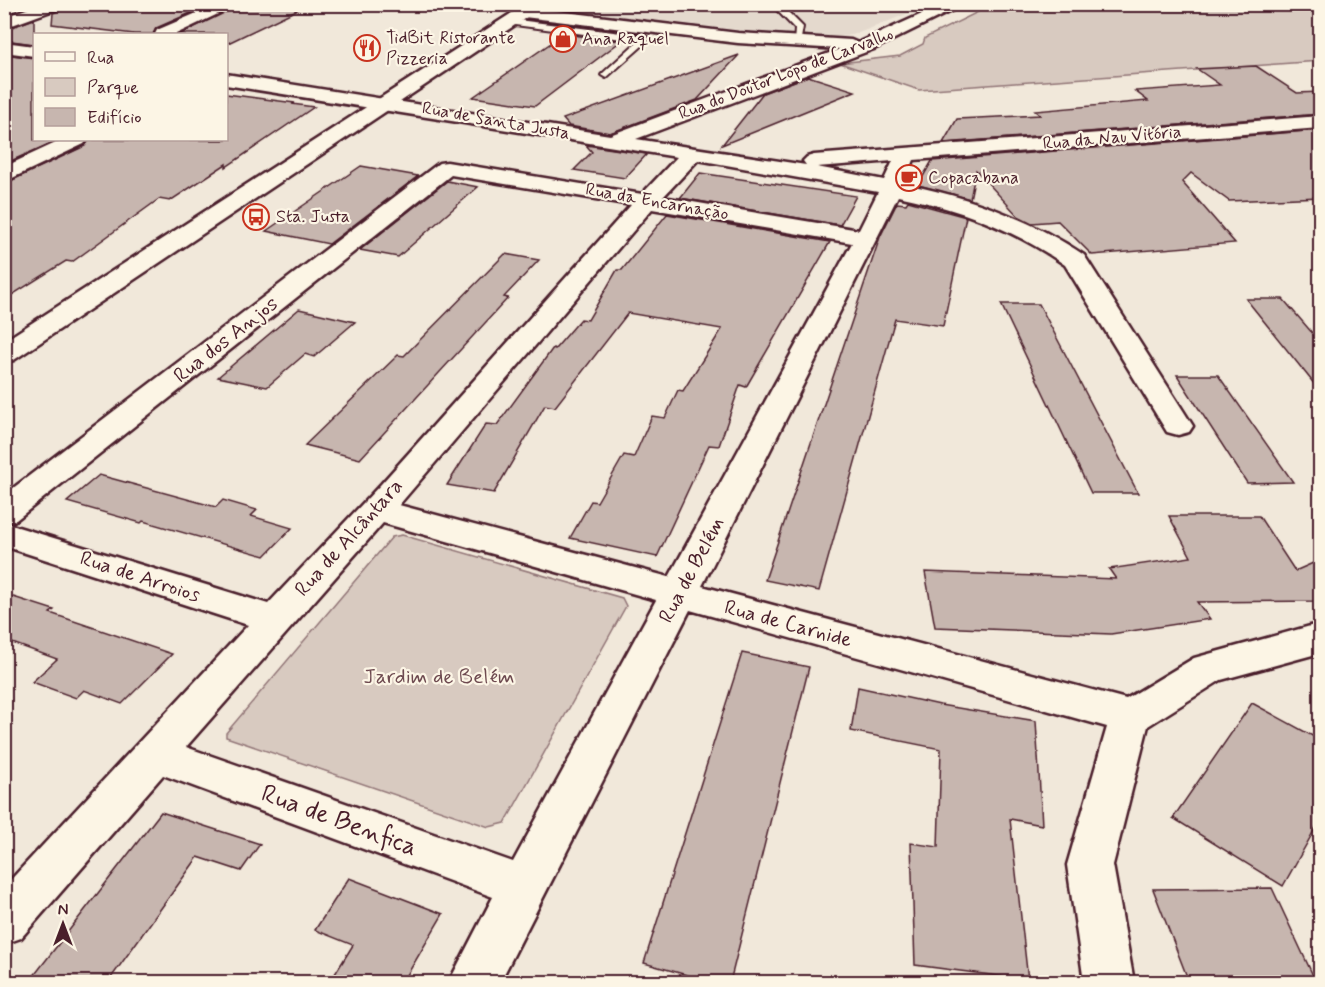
<svg xmlns="http://www.w3.org/2000/svg" width="1325" height="987" font-family="Mynerve,sans-serif">
<rect width="100%" height="100%" fill="#f1e8da"/>
<filter id="ink" filterUnits="userSpaceOnUse"><feTurbulence type="fractalNoise" baseFrequency=".0167" numOctaves="2"/><feDisplacementMap in="SourceGraphic" scale="12" xChannelSelector="R" yChannelSelector="G"/><feConvolveMatrix kernelMatrix="1 2 1 2 8 2 1 2 1" color-interpolation-filters="sRGB"/></filter>
<g filter="url(#ink)">
<polygon fill="#e4d9cd" points="577,4 929,5 856,34 842,37 821,37 755,32 577,11 573,7"/>
<g fill="#d8cac0" stroke="#917476" stroke-width="1.5">
<polygon points="992,5 1320,5 1320,61 919,90 840,63 900,56 923,44 925,38"/>
<polygon points="402,535 622,598 626,606 505,823 489,827 226,737 226,733 392,537"/>
</g>
<g fill="#c7b6af" stroke="#4a1f2b" stroke-width="1.5">
<polygon points="65,4 211,4 156,28 153,34 134,34 52,24 53,13 63,9"/>
<polygon points="241,4 309,4 226,44 226,34 180,34"/>
<polygon points="34,19 34,44 4,40 4,30"/>
<polygon points="564,34 621,41 535,106 473,97"/>
<polygon points="4,54 34,58 34,140 58,140 4,164"/>
<polygon points="739,55 697,100 610,133 569,126 563,119"/>
<polygon points="1256,66 1297,93 1320,92 1320,114 943,143 957,119 1040,115 1035,111 1148,101 1135,91 1220,85 1197,69"/>
<polygon points="808,76 855,91 722,145 763,93"/>
<polygon points="226,94 295,103 292,104 314,107 226,167 226,164 170,201 159,199 72,262 66,261 4,300 4,184 85,146 89,140 226,140"/>
<polygon points="1320,130 1320,197 1229,201 1191,173 1182,182 1235,243 1092,255 1058,221 1032,223 1018,216 976,170 970,199 918,185 932,161"/>
<polygon points="586,145 647,154 625,178 574,170 592,152"/>
<polygon points="361,166 418,176 329,244 266,231"/>
<polygon points="700,173 856,196 840,225 680,198"/>
<polygon points="447,181 478,187 398,257 360,250"/>
<polygon points="908,201 966,217 943,326 895,319 819,591 765,580 880,237 897,203 906,204"/>
<polygon points="667,214 830,242 746,387 740,385 719,446 709,445 657,557 570,538 591,501 597,502 624,455 634,457 652,416 665,418 678,390 683,391 722,329 628,313 555,407 545,405 494,493 447,485 486,424 497,425 553,348 555,349 581,319 588,320 617,270 622,270"/>
<polygon points="505,254 539,260 504,297 508,298 360,459 305,445 398,355 404,356"/>
<polygon points="1246,299 1283,299 1320,342 1320,391"/>
<polygon points="1001,304 1039,304 1138,493 1091,493"/>
<polygon points="299,309 355,322 314,357 305,354 267,387 218,377"/>
<polygon points="1177,375 1218,375 1293,482 1247,483"/>
<polygon points="99,475 216,507 223,500 257,510 251,516 292,528 265,556 143,521 141,523 67,502"/>
<polygon points="1169,516 1259,516 1295,571 1320,560 1320,601 1197,602 1210,619 1111,634 935,627 925,572 1116,579 1109,569 1191,557"/>
<polygon points="4,594 54,610 50,613 172,654 122,704 84,690 76,698 32,682 57,659 4,640"/>
<polygon points="742,653 809,667 730,982 712,982 644,963"/>
<polygon points="858,687 940,705 1036,721 1042,825 1010,819 1028,980 915,965 911,843 938,847 941,749 851,731"/>
<polygon points="1252,703 1320,740 1320,820 1283,886 1173,818"/>
<polygon points="161,812 260,844 241,871 198,857 108,982 29,982"/>
<polygon points="349,878 443,914 403,982 330,982 353,945 315,930"/>
<polygon points="1272,888 1316,982 1189,982 1153,889"/>
</g>
<g fill="none" stroke-linecap="round" stroke-linejoin="round">
<defs>
<g id="lane">
<polygon points="771,4 780,4 803,27 800,44 794,44 795,29"/>
<polygon points="510,19 645,36 650,39 606,78 601,75 603,73 638,41 507,24 506,22"/>
</g>
<g id="street">
<polygon points="218,4 239,4 176,34 155,34 157,30"/>
<path d="M 944,4 L 965,4 L 874,49 L 636,139 L 806,165 L 803,161 L 807,157 L 814,155 L 1320,116 L 1320,128 L 914,160 L 904,184 C 969,197 1029,218 1084,255 L 1193,426 L 1189,432 L 1178,435 L 1167,432 L 1065,265 C 1014,229 959,209 898,196 L 702,586 L 1126,699 L 1194,658 L 1314,625 L 1320,625 L 1320,653 L 1221,680 L 1148,726 L 1113,865 L 1134,982 L 1084,982 L 1067,865 L 1107,727 L 690,610 L 500,982 L 449,982 L 493,897 L 163,775 L 21,938 L 4,944 L 4,887 L 248,625 L 4,546 L 4,495 L 439,163 L 447,162 L 642,194 L 677,157 L 226,85 L 226,74 L 610,135 L 840,49 L 738,43 L 524,17 L 518,15 L 516,12 L 518,9 L 524,7 L 738,33 L 851,40 L 858,43 ZM 698,160 L 878,192 L 859,230 L 663,197 ZM 893,161 L 884,180 L 817,167 ZM 451,175 L 631,205 L 381,484 L 268,604 L 5,523 L 16,520 ZM 652,209 L 852,243 L 669,577 L 399,505 ZM 383,523 L 656,600 L 513,862 L 186,747 Z"/>
<polygon points="4,42 34,46 34,56 4,52"/>
<polygon points="62,140 87,140 84,144 4,182 4,167"/>
</g>
<polygon id="secondary" points="40,4 63,4 62,7 4,28 4,17"/>
<polygon id="primary" points="531,4 556,4 555,7 530,15 14,360 4,362 4,341 518,9"/>
</defs>
<use href="#lane" stroke="#4a1f2b" stroke-width="4"/>
<use href="#street" stroke="#4a1f2b" stroke-width="5"/>
<use href="#secondary" stroke="#4a1f2b" stroke-width="5"/>
<use href="#primary" stroke="#4a1f2b" stroke-width="5"/>
<use href="#lane" fill="#fcf5e5" fill-rule="evenodd"/>
<use href="#street" fill="#fcf5e5" fill-rule="evenodd"/>
<use href="#secondary" fill="#fcf5e5" fill-rule="evenodd"/>
<use href="#primary" fill="#fcf5e5" fill-rule="evenodd"/>
</g>
</g>
<defs>
<symbol id="shop-ring" viewBox="-11 -11 22 22"><circle r="9.5" fill="#fcf5e5" stroke="#c8321e" stroke-width="1.5"/><path d="M-5-2.5h2.3a2.7 3.5 0 0 1 5.4 0H5L5.5 6h-11ZM-1.5-2.5h3a1.5 2.3 0 0 0-3 0Z" fill="#c8321e"/></symbol>
<symbol id="restaurant-ring" viewBox="-11 -11 22 22"><circle r="9.5" fill="#fcf5e5" stroke="#c8321e" stroke-width="1.5"/><path d="M-5-6h1v4h1v-4h1v4h1v-4h1v5L-1.5 .5V6h-2V.5L-5-1ZM5-6V6H3V1.5H1.5Q1.5-4 5-6Z" fill="#c8321e"/></symbol>
<symbol id="cafe-ring" viewBox="-11 -11 22 22"><circle r="9.5" fill="#fcf5e5" stroke="#c8321e" stroke-width="1.5"/><path d="M-5.5-4.5H6V0H3Q3 3.5 0 3.5H-2.5Q-5.5 3.5-5.5 0ZM3-3.2v2h1.7v-2ZM-6 4.5H4V6H-6Z" fill="#c8321e"/></symbol>
<symbol id="bus-ring" viewBox="-11 -11 22 22"><circle r="9.5" fill="#fcf5e5" stroke="#c8321e" stroke-width="1.5"/><path d="M-5-6H5V4H4V6H2V4H-2V6H-4V4H-5ZM-3.5-4V0h7V-4ZM-3.5 1.2v1.5H-2V1.2ZM2 1.2v1.5H3.5V1.2Z" fill="#c8321e"/></symbol>
</defs>
<g fill-rule="evenodd">
<use href="#shop-ring" x="548" y="24" width="30" height="30"/>
<use href="#restaurant-ring" x="352" y="33" width="30" height="30"/>
<use href="#cafe-ring" x="894" y="163" width="30" height="30"/>
<use href="#bus-ring" x="241" y="202" width="30" height="30"/>
</g>
<g text-anchor="middle" dominant-baseline="central" stroke-width="4.5" stroke-linejoin="round" paint-order="stroke">
<g font-size="18" fill="#4a1f2b" stroke="#fcf5e5" text-anchor="start">
<text x="386" y="38">TidBit Ristorante<tspan x="386" dy="21">Pizzeria</tspan></text>
<text x="582" y="39">Ana Raquel</text>
<text x="928" y="178">Copacabana</text>
<text x="276" y="217">Sta. Justa</text>
</g>
<g font-size="18" fill="#4a1f2b" stroke="#fcf5e5">
<text transform="translate(786 74) rotate(-21)">Rua do Doutor Lopo de Carvalho</text>
<text transform="translate(496 121) rotate(10)">Rua de Santa Justa</text>
<text transform="translate(1112 138) rotate(-5)">Rua da Nau Vitória</text>
<text transform="translate(657 202) rotate(10)">Rua da Encarnação</text>
</g>
<g font-size="21" fill="#4a1f2b" stroke="#fcf5e5">
<text transform="translate(226 340) rotate(-38)">Rua dos Anjos</text>
<text transform="translate(349 538) rotate(-48)">Rua de Alcântara</text>
<text transform="translate(692 570) rotate(-62)">Rua de Belém</text>
<text transform="translate(140 577) rotate(18)">Rua de Arroios</text>
<text transform="translate(788 624) rotate(15)">Rua de Carnide</text>
</g>
<g font-size="21" fill="#6e4a50" stroke="#fcf5e5">
<text x="439" y="677">Jardim de Belém</text>
</g>
<g font-size="26" fill="#4a1f2b" stroke="#fcf5e5">
<text transform="translate(339 821) rotate(20)">Rua de Benfica</text>
</g>
</g>
<rect width="1325" height="987" fill="none" stroke="#fcf5e5" stroke-width="24"/>
<rect x="12" y="12" width="1301" height="963" fill="none" stroke="#4a1f2b" stroke-width="2" filter="url(#ink)"/>
<rect x="33" y="33" width="195" height="108" fill="#fcf5e5" stroke="#b59f9b" stroke-width="1.5"/>
<rect x="45" y="52" width="30" height="9" fill="#fcf5e5" stroke="#b59f9b" stroke-width="1.5"/>
<text x="87" y="63" font-size="18" fill="#4a1f2b">Rua</text>
<rect x="45" y="78" width="30" height="18" fill="#d8cac0" stroke="#b59f9b" stroke-width="1.5"/>
<text x="87" y="93" font-size="18" fill="#4a1f2b">Parque</text>
<rect x="45" y="108" width="30" height="18" fill="#c7b6af" stroke="#b59f9b" stroke-width="1.5"/>
<text x="87" y="123" font-size="18" fill="#4a1f2b">Edifício</text>
<g transform="translate(63 924)" stroke="#fcf5e5" stroke-width="4.5" paint-order="stroke">
<path d="M0-4.5L10 22L0 15L-10 22Z" fill="#4a1f2b"/>
<text y="-9" font-size="16" font-weight="bold" text-anchor="middle" fill="#4a1f2b">N</text>
</g>
</svg>
